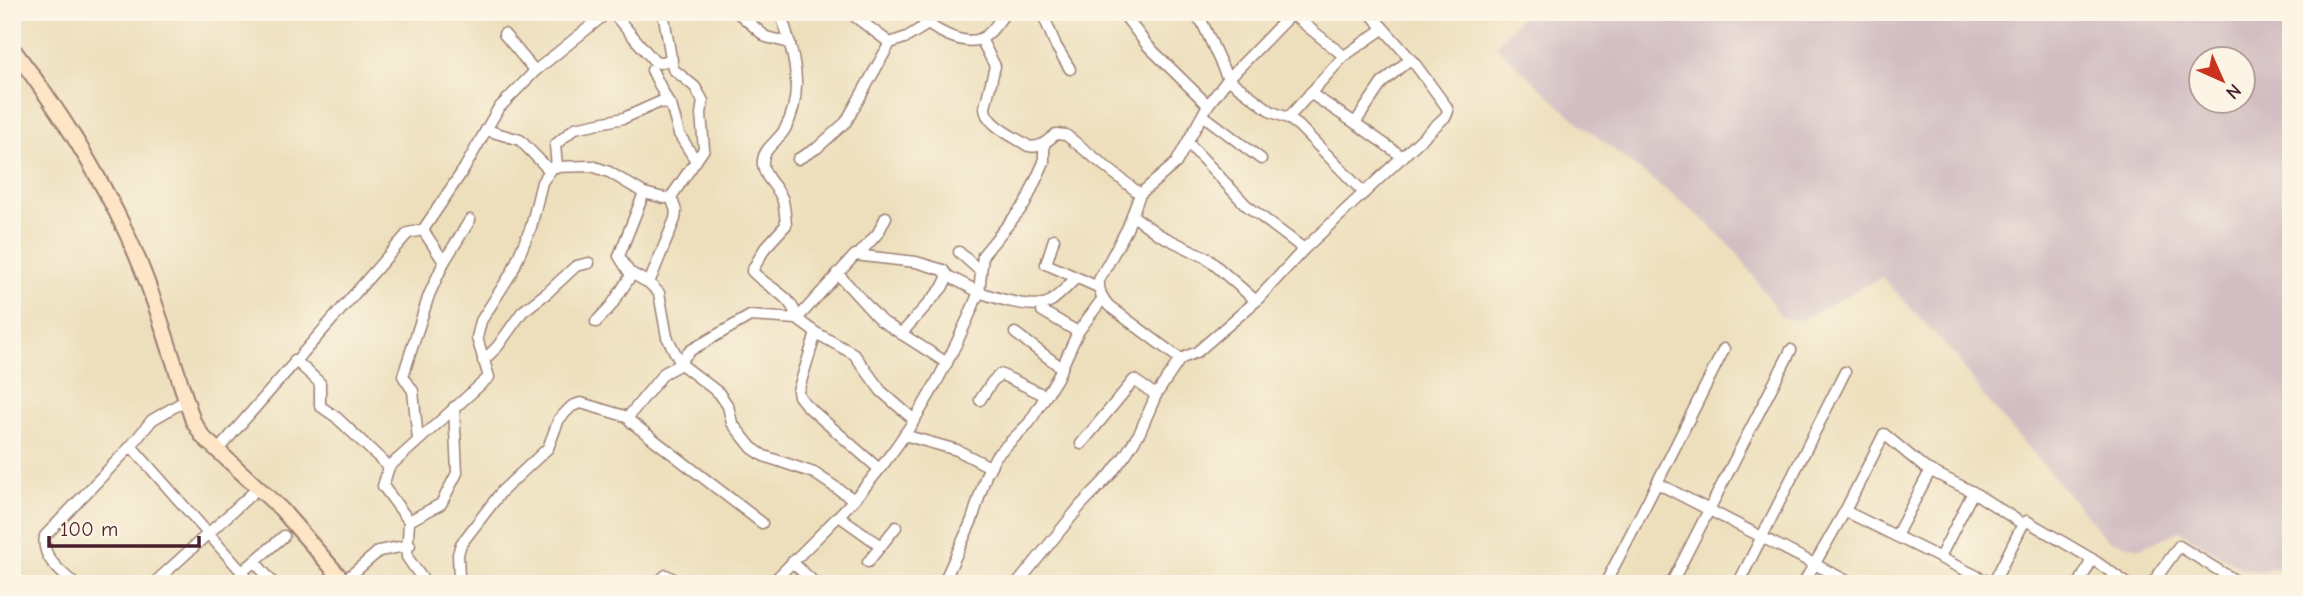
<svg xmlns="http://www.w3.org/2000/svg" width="2303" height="596" font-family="'Comic Neue',sans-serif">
<rect width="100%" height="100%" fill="#fcf5e5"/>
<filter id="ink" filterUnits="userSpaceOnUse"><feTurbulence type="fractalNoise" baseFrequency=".0143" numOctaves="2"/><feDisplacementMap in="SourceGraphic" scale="14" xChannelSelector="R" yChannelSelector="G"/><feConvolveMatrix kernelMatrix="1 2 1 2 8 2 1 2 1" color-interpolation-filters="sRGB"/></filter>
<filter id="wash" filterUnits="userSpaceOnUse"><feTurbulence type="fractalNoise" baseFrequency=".00686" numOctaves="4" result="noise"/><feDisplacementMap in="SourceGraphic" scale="28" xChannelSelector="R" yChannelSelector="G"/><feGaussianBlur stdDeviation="1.57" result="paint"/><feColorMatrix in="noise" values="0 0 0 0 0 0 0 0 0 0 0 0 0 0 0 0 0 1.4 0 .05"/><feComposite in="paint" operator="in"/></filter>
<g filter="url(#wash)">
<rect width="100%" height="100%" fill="#eddfbc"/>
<path fill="#d2bec2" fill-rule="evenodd" d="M 1526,12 L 2291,12 L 2291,571 L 2278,567 L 2262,571 L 2244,570 L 2179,531 L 2140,548 L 2108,540 L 1983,396 L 1958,359 L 1882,277 L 1801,320 L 1782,318 L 1738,254 L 1707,222 L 1574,119 L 1495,45 ZM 2202,60 L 2244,60 L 2244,102 L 2202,102 Z"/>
</g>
<g filter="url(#ink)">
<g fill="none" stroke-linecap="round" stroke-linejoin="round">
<defs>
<g id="street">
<polyline points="612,12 655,62 659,63 672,59"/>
<polyline points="663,12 673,69 695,87 703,101 701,114 704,149 671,197 664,198 644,193 619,256 629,272 649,283 659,293 667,337 681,364 664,373 628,417 631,422 762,523"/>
<polyline points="737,12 766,37 790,43"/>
<path d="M 780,12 C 793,50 806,91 785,129 C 778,142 761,149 763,165 C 765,179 777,186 782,198 C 785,206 785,217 786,225 L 765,248 L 752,271 C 768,289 792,294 797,319"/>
<polyline points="849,12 890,43 907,37 928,24"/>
<path d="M 916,12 C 928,28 965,49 984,37 C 993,32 999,20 1006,12"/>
<polyline points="1042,12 1056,46 1070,69"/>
<polyline points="1122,12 1147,45 1208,105"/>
<polyline points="1293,12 1228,79 1272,112 1288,118 1299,126 1364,193"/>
<polyline points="1292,14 1344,56"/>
<polyline points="504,34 535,71"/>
<path d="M 981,39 L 995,66 L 985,107 C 984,124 1015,137 1028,146 C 1040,149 1047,141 1056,134 L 1066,135 L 1140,194"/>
<polyline points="652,70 668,102"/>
<polyline points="1310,93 1355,123"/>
<polyline points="1204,116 1261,159"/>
<polyline points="1288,118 1344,56 1383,29"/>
<polyline points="486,130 520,140 550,171"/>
<polyline points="1188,143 1246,205 1304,249"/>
<polyline points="1403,157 1355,123 1382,83 1410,59"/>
<polyline points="798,159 817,148 846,122 890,43"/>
<polyline points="557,167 555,145 575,128 624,118 660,102 671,105 679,134 696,161"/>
<polyline points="1132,215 1158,234 1207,258 1256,301"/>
<polyline points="1054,239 1046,264 1098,287"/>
<polyline points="959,252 980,271"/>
<polyline points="859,254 878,233 886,217"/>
<polyline points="444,262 470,220"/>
<polyline points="837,273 880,320 947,363"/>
<polyline points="948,276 979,292 983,255 1025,204 1044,162 1044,144"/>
<polyline points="649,283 675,219 676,211 671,197"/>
<polyline points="1042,311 1078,332"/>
<polyline points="797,319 855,255 916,262 943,270 948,276 942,288 901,334"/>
<polyline points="596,322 611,306 632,274"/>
<polyline points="816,333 798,391 799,396 806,405 879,469"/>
<polyline points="1015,333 1062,368"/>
<path d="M 1180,359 L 1109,306 C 1102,298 1098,291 1099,280 L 1127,229 L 1140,194 L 1176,163 L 1208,105 L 1228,79 L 1202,22 L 1192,12"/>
<polyline points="295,360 320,383 320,406 336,417 389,467"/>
<polyline points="483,361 498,346 522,312 548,292 576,266 589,263"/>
<polyline points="980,400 992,382 1000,374 1046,396"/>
<polyline points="904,435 957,450 990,467"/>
<polyline points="418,440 413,391 403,376 429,295 444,262 423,230"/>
<polyline points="1081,444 1134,380 1156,395"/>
<polyline points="131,446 152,420 186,400"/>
<polyline points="218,450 408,233 423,230 464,169 498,109 535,71 608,12"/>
<polyline points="1657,483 1724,349"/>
<polyline points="853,499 814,473 764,456 752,448 732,423 728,406 719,393 681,364 683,358 691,350 750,316 797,319 816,333 854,354 881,391 913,419"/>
<polyline points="1845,511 1993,584"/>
<polyline points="839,516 881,546"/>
<polyline points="409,521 441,504 457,473 454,407"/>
<polyline points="1896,536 1930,471"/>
<polyline points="1940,557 1973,492"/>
<polyline points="255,562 274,584"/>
<polyline points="792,562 816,584"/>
<polyline points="868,562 896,527"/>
<polyline points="242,572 284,536"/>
<polyline points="459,578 458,554 461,544 502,491 548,448 559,419 572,406 581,403 628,417"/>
<polyline points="344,581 379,551 410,545"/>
<path d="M 74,584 C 60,570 41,558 45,536 L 131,446 L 242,572 L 246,577 L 241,584"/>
<polyline points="153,584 258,488"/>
<polyline points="426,584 407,557 409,521 383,486 389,467 489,377 477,338 481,321 512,272 531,227 542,182 553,167 592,166 609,172 644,193"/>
<polyline points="453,584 459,578 467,584"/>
<polyline points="656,584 666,575 683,584"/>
<path d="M 771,584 C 810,544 852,506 885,462 C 924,411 955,351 979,292 C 996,298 1034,311 1051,301 C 1060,295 1068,286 1076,278"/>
<polyline points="943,584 972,520 986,475 996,456 1029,423 1057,378 1078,332 1103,298"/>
<polyline points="1017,584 1081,505 1110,475 1126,454 1140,432 1156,395 1180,359 1197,352 1256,301 1304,249 1446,116 1448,111 1446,106 1415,64 1369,12"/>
<polyline points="1605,584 1657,483 1853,584"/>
<polyline points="1671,584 1791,350"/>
<polyline points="1738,584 1845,372"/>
<polyline points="1803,584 1845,511 1884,434 1925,468 1973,492 2023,524"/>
<polyline points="1993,584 2023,524 2027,521 2092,559"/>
<polyline points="2079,584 2092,559 2128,584"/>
<polyline points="2152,584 2179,546 2241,584"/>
</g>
<path id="secondary" d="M 12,48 C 58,108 95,166 127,234 C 155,294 172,359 193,421 L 203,437 L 281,509 L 346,584"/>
</defs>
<use href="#street" stroke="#9c7f74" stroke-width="13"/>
<use href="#secondary" stroke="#9c7f74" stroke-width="18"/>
<use href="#street" stroke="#fff" stroke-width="10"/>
<use href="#secondary" stroke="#fde5c5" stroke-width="14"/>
</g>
</g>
<rect width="2303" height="596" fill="none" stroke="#fcf5e5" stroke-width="42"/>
<g transform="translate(2222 80) rotate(135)"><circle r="33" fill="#fcf5e5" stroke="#b59f9b" stroke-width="2"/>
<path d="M0-5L12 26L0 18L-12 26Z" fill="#c8321e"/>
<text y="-10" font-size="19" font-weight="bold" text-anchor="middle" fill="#4a1f2b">N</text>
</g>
<path d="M49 536v10h150v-10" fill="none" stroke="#4a1f2b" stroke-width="3.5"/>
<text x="60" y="536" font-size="21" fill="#4a1f2b" stroke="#fcf5e5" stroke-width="5" paint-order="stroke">100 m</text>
</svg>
